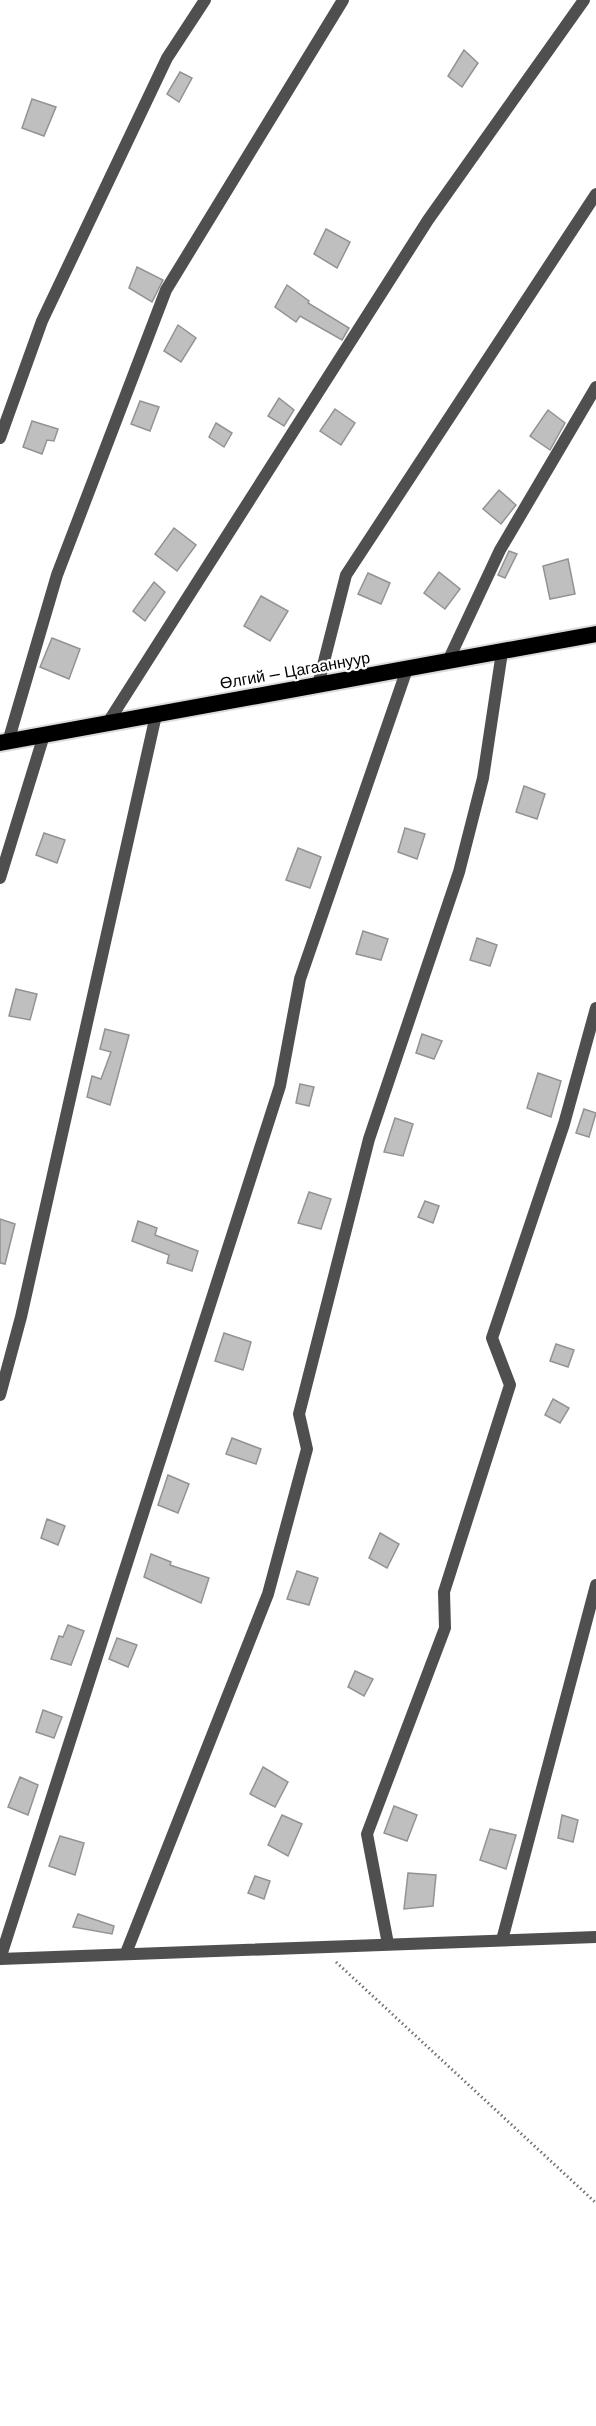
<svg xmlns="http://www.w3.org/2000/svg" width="596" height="2426" font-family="Signika,sans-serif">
<rect width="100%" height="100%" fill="#fff"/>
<g fill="#bfbfbf" stroke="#939393" stroke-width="1.5">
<polygon points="464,50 478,63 462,87 448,76"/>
<polygon points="180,72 192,78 179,102 167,94"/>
<polygon points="32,99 56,107 44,136 22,128"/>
<polygon points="326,229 350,242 337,268 314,254"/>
<polygon points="137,267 163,280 152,302 129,288"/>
<polygon points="287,285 309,301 308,303 349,328 342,340 300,316 296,322 275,307"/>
<polygon points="178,325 196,338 181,362 164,351"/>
<polygon points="279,398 294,410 284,426 268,416"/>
<polygon points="140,401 159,407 150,431 131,424"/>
<polygon points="335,409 355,423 341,445 320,431"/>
<polygon points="548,410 565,423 550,450 530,436"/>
<polygon points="32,421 58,429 54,441 47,440 42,454 23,447"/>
<polygon points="216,423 232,433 224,447 209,437"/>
<polygon points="499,490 516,505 501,524 483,509"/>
<polygon points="174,528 196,545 177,571 155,554"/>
<polygon points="509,551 517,554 505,578 498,575"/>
<polygon points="568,559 575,594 550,599 543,566"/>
<polygon points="439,572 460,589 445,609 424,593"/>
<polygon points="368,573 390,583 381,604 358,594"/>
<polygon points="154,582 165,592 145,621 133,611"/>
<polygon points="261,596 288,611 270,641 244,626"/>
<polygon points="52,638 80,649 69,679 40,667"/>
<polygon points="524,786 545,794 537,819 516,812"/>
<polygon points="405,828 425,834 417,859 398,852"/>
<polygon points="44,833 65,840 57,863 36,855"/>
<polygon points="298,848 321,857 310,888 286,880"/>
<polygon points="363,931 388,939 381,960 356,954"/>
<polygon points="477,938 497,945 490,966 470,960"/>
<polygon points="16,989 37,994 30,1020 9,1016"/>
<polygon points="105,1029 129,1035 110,1105 87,1097 92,1076 101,1079 111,1052 100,1049"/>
<polygon points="422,1034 442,1041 434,1059 416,1053"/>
<polygon points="538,1073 561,1081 551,1117 527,1108"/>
<polygon points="300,1084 314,1087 309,1106 296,1103"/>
<polygon points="584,1109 596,1113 589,1137 576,1133"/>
<polygon points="395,1118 413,1124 403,1156 384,1152"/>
<polygon points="309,1192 331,1199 321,1229 298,1223"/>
<polygon points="425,1201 439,1206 433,1223 418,1217"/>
<polygon points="0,1219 15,1224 5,1264 0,1263"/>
<polygon points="138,1221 157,1228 155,1235 198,1251 192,1271 167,1263 169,1255 132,1241"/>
<polygon points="224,1333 251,1342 243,1370 215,1361"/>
<polygon points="556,1344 574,1350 568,1367 550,1361"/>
<polygon points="553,1399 569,1408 560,1423 545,1415"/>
<polygon points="232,1438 261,1449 256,1464 226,1454"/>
<polygon points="168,1475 189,1484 178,1513 158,1505"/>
<polygon points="47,1519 65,1526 58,1545 41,1538"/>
<polygon points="380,1533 399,1544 387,1568 369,1558"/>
<polygon points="151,1554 171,1562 170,1565 209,1578 201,1603 144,1577"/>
<polygon points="297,1571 318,1578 309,1605 287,1599"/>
<polygon points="68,1625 84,1631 71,1665 51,1659 59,1636 63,1637"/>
<polygon points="117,1638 137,1645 128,1667 109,1659"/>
<polygon points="355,1671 373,1679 364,1696 348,1687"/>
<polygon points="43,1710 62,1717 54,1738 36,1732"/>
<polygon points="263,1767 288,1782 275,1807 250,1794"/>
<polygon points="20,1777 38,1785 28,1815 8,1807"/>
<polygon points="394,1806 417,1815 407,1841 384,1833"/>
<polygon points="282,1815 302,1824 288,1856 268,1845"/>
<polygon points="562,1815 578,1820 573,1842 558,1838"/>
<polygon points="490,1829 516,1835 506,1869 480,1860"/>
<polygon points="60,1836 84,1843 75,1875 49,1866"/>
<polygon points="408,1873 436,1875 433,1906 404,1909"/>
<polygon points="255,1876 270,1881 264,1899 248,1893"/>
<polygon points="78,1914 114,1926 112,1934 73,1927"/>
</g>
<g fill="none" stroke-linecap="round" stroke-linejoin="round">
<defs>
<polyline id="trunk" points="0,743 596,634"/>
</defs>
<use href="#trunk" stroke="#dbdbdb" stroke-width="20"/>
<polyline stroke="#717171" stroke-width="3" stroke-dasharray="1.5 3" stroke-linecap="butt" points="336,1962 596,2203"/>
<g stroke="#4f4f4f" stroke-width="12">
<polyline points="0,438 42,321 167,58 205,0"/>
<polyline points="448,661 500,550 596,387"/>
<polyline points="318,685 346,575 596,194"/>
<polyline points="107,724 428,220 584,0"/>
<polyline points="8,742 57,575 166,290 343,0"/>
<polyline points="0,878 44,735"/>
<polyline points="0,1395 21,1317 156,715"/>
<polyline points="502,1940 596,1585"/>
<polyline points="388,1944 367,1834 445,1628 444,1592 510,1385 492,1338 564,1124 596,1008"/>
<polyline points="126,1953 268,1594 307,1449 299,1414 369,1139 459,872 483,778 502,652"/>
<polyline points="0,1959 280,1086 300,979 407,669"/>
<polyline points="0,1959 596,1937"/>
</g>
<use href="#trunk" stroke="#000" stroke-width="16"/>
</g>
<g text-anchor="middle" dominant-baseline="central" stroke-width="4.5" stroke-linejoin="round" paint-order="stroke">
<g font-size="16" fill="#000" stroke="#fff">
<text transform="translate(295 671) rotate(-10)">Өлгий — Цагааннуур</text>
</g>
</g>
</svg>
